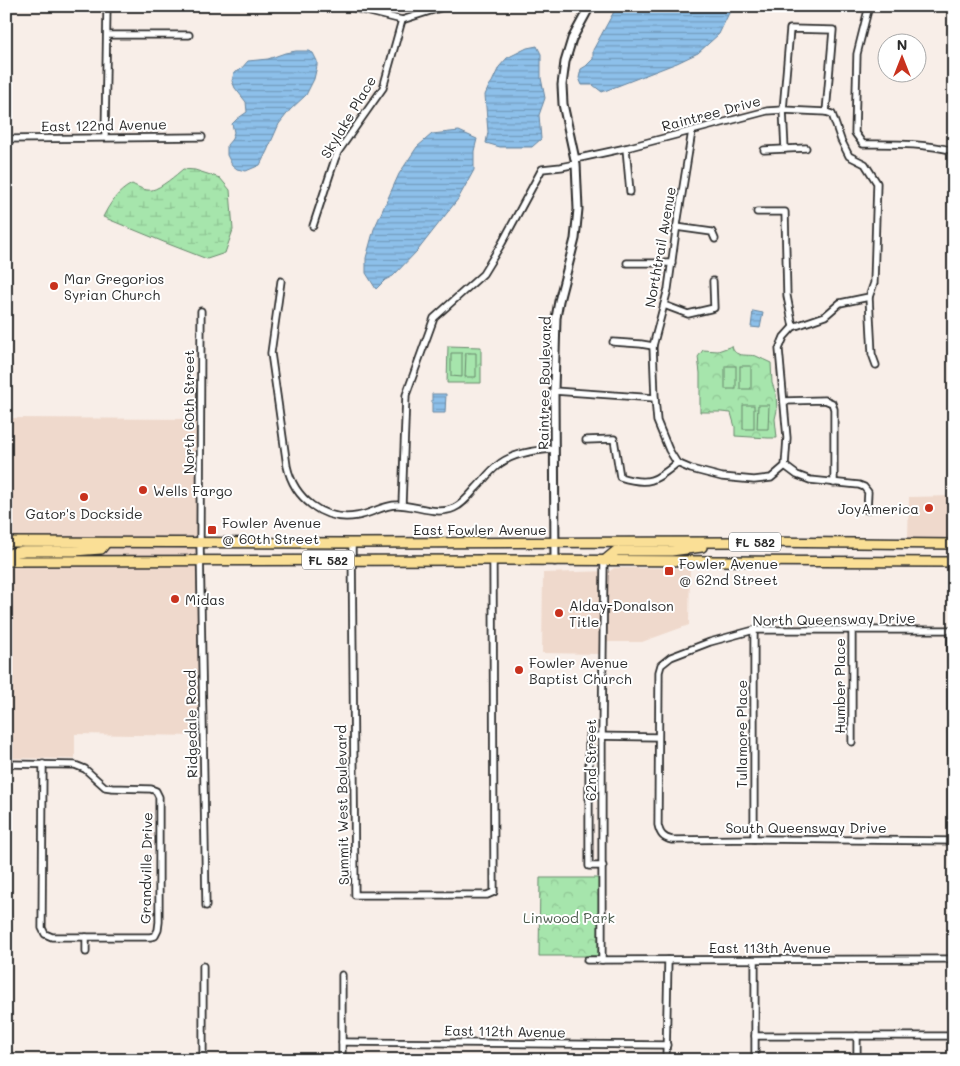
<svg xmlns="http://www.w3.org/2000/svg" width="960" height="1066" font-family="Mali,sans-serif">
<defs>
<pattern id="forest-crowns" width="20" height="18" patternUnits="userSpaceOnUse" patternTransform="scale(1.25)"><rect width="20" height="18" fill="#a6e5ac"/><path d="M2 6a3 3 0 1 1 6 0M12 15a3 3 0 1 1 6 0" fill="none" stroke="#8fc594"/></pattern>
<pattern id="wetland-marsh" width="20" height="14" patternUnits="userSpaceOnUse" patternTransform="scale(1.25)"><rect width="20" height="14" fill="#a6e5ac"/><path d="M1 5h8M5 5V1M11 12h8M15 12V8" fill="none" stroke="#8fc594"/></pattern>
<pattern id="water-rules" width="6" height="5" patternUnits="userSpaceOnUse" patternTransform="scale(1.25)"><rect width="6" height="5" fill="#8dc0ea"/><path d="M0 2.5h6" fill="none" stroke="#739cbe"/></pattern>
</defs>
<rect width="100%" height="100%" fill="#f8eee8"/>
<filter id="ink" filterUnits="userSpaceOnUse"><feTurbulence type="fractalNoise" baseFrequency=".02" numOctaves="2"/><feDisplacementMap in="SourceGraphic" scale="10" xChannelSelector="R" yChannelSelector="G"/><feConvolveMatrix kernelMatrix="1 2 1 2 8 2 1 2 1" color-interpolation-filters="sRGB"/></filter>
<g filter="url(#ink)">
<g fill="#efd9cc">
<polygon points="6,418 197,419 198,736 75,734 75,759 6,758"/>
<polygon points="954,496 954,538 908,538 909,497"/>
<polygon points="614,568 690,568 689,625 642,642 599,642 599,654 542,653 543,573 610,571"/>
</g>
<g fill="url(#forest-crowns)" stroke="#68886c">
<polygon points="448,346 481,347 481,383 447,383"/>
<path d="M 732,346 C 734,358 747,354 756,356 C 761,358 766,361 771,363 L 772,383 L 776,394 L 777,410 L 775,419 L 777,438 L 768,438 L 735,436 L 735,427 L 731,413 L 721,412 L 700,412 L 700,373 L 698,357 L 703,350 L 718,351 Z"/>
<polygon points="540,878 599,878 598,956 539,956"/>
</g>
<path fill="url(#wetland-marsh)" stroke="#68886c" d="M 183,169 L 195,170 L 220,178 L 230,190 L 233,230 L 225,253 L 207,259 L 171,245 L 103,217 C 110,203 118,191 132,184 C 138,187 145,191 152,190 C 161,188 176,175 183,169 Z"/>
<g fill="#a6e5ac" stroke="#68886c">
<polygon points="451,353 462,353 462,377 451,376"/>
<polygon points="466,353 476,353 476,377 465,377"/>
<rect x="725" y="366" width="11" height="23"/>
<rect x="740" y="366" width="11" height="23"/>
<rect x="743" y="405" width="11" height="24"/>
<polygon points="758,405 769,405 768,429 757,429"/>
</g>
<g fill="url(#water-rules)" stroke="#66849e">
<polygon points="617,6 739,6 729,13 719,34 698,53 677,63 602,92 593,85 582,85 579,78 581,69 586,66 593,59 593,50"/>
<polygon points="537,46 541,54 541,78 545,98 539,115 541,139 532,147 500,147 486,143 488,132 485,95 489,86 492,82 499,67 507,58 527,48"/>
<polygon points="296,51 308,51 313,53 317,61 317,66 314,79 306,95 290,110 279,124 267,151 260,165 246,171 237,169 232,165 227,155 227,145 232,139 234,132 232,124 237,119 247,112 246,102 235,88 232,81 234,73 240,70 248,61 268,59 285,53"/>
<polygon points="459,131 477,139 474,151 474,170 458,199 418,250 393,276 385,280 376,289 366,273 366,258 374,229 399,174 417,147 432,134"/>
<polygon points="753,311 763,313 760,328 751,327"/>
<polygon points="432,394 446,394 445,413 432,413"/>
</g>
<g fill="none" stroke-linecap="round" stroke-linejoin="round">
<defs>
<g id="minor">
<polyline points="346,6 402,20 446,6"/>
<polyline points="576,6 586,12"/>
<path d="M 869,6 L 857,54 L 855,133 L 863,144 C 894,144 924,143 954,151"/>
<polyline points="107,35 189,35"/>
<polyline points="105,137 107,6"/>
<polyline points="6,139 202,137"/>
<polyline points="626,148 630,192"/>
<polyline points="785,149 783,110 790,29 833,30 826,112"/>
<polyline points="764,150 806,148"/>
<polyline points="575,159 626,148 767,111 783,110 826,112 832,114 841,140 849,156 865,164 877,183 874,283 869,297 840,303 825,316 793,327 784,337 779,349 787,438 785,466 771,478 754,480 722,477 691,469 677,463 669,450 657,421 655,398 653,346 668,289 676,231 692,131"/>
<polyline points="757,212 785,212 787,296 793,327"/>
<polyline points="313,226 335,159 338,152 383,88 402,20"/>
<polyline points="676,227 712,232 715,239"/>
<polyline points="627,263 672,263"/>
<path d="M 281,281 L 271,353 L 287,466 C 294,498 323,522 357,516 C 371,514 383,505 397,505 C 416,505 436,516 454,508 C 463,504 469,496 476,488 C 483,481 489,472 497,466 C 511,453 536,450 554,449"/>
<polyline points="869,297 872,354 876,365"/>
<polyline points="664,305 688,314 714,308 713,281"/>
<polyline points="201,311 200,542 206,906"/>
<polyline points="613,342 641,344 653,346"/>
<polyline points="554,391 655,398"/>
<polyline points="784,401 825,400 832,403 834,409 834,483"/>
<path d="M 586,440 L 614,439 L 620,477 C 648,486 656,481 677,463"/>
<polyline points="785,466 797,475 810,480 859,485 864,487 868,492 867,510"/>
<polyline points="402,505 406,395 434,318 483,274 502,243 542,169 561,167 576,164"/>
<polyline points="352,543 355,895 487,895 494,892 493,560"/>
<polyline points="754,630 754,839"/>
<polyline points="852,630 852,742"/>
<polyline points="951,630 952,841"/>
<path d="M 954,630 L 754,630 L 710,642 L 671,657 L 661,665 L 659,672 L 658,825 C 660,834 663,838 672,840 L 754,839 L 954,841"/>
<polyline points="6,764 75,765 85,769 105,787 112,788 151,789 156,791 159,797 159,922 158,930 155,936 150,937 52,937 45,934 42,928 43,764"/>
<polyline points="603,866 589,866 589,736 658,737"/>
<polyline points="86,937 86,952"/>
<polyline points="587,960 954,959"/>
<polyline points="602,960 602,736 604,561"/>
<polyline points="203,966 203,1060"/>
<polyline points="342,975 342,1060"/>
<polyline points="755,1036 954,1036"/>
<polyline points="342,1042 667,1045"/>
<polyline points="666,1060 668,960"/>
<polyline points="755,1060 755,960"/>
<polyline points="857,1060 857,1036"/>
</g>
<polyline id="tertiary" points="555,561 554,391 556,318 559,301 575,239 578,209 576,164 563,104 562,85 565,62 572,39 590,6"/>
<g id="primary">
<polyline points="6,542 352,543 747,542 954,544"/>
<polyline points="6,558 12,553 24,551 74,551 101,549 106,543"/>
<polyline points="6,561 493,560 954,562"/>
<polyline points="604,561 616,551 671,551 702,547"/>
</g>
</defs>
<use href="#minor" stroke="#2b2b2b" stroke-width="9"/>
<use href="#tertiary" stroke="#2b2b2b" stroke-width="11"/>
<use href="#primary" stroke="#2b2b2b" stroke-width="12"/>
<use href="#minor" stroke="#fff" stroke-width="5.5"/>
<use href="#tertiary" stroke="#fff" stroke-width="7"/>
<use href="#primary" stroke="#fadf96" stroke-width="9"/>
</g>
</g>
<g fill="#c8321e" stroke="#fff" stroke-width="2">
<circle cx="54" cy="286" r="5"/>
<circle cx="143" cy="490" r="5"/>
<circle cx="84" cy="497" r="5"/>
<circle cx="929" cy="508" r="5"/>
<rect x="207" y="525" width="10" height="10" rx="2.5"/>
<rect x="664" y="566" width="10" height="10" rx="2.5"/>
<circle cx="175" cy="599" r="5"/>
<circle cx="559" cy="613" r="5"/>
<circle cx="519" cy="670" r="5"/>
</g>
<g text-anchor="middle" dominant-baseline="central" stroke-width="4" stroke-linejoin="round" paint-order="stroke">
<g fill="#fff" stroke="#6b6b6b" stroke-width="1">
<rect x="729" y="532.5" width="52" height="19" rx="4"/>
<rect x="302" y="550.5" width="52" height="19" rx="4"/>
</g>
<g font-size="12" font-weight="bold" fill="#2b2b2b">
<text x="755" y="542">FL 582</text>
<text x="328" y="560">FL 582</text>
</g>
<g font-size="14" fill="#2b2b2b" stroke="#fff">
<text transform="translate(711 113) rotate(-15)">Raintree Drive</text>
<text transform="translate(348 117) rotate(-59)">Skylake Place</text>
<text transform="translate(104 125) rotate(-1)">East 122nd Avenue</text>
<text transform="translate(660 247) rotate(-80)">Northtrail Avenue</text>
<text transform="translate(544 383) rotate(-89)">Raintree Boulevard</text>
<text transform="translate(188 412) rotate(-90)">North 60th Street</text>
<text x="480" y="529">East Fowler Avenue</text>
<text transform="translate(834 619) rotate(-1)">North Queensway Drive</text>
<text transform="translate(839 686) rotate(-90)">Humber Place</text>
<text transform="translate(191 724) rotate(-91)">Ridgedale Road</text>
<text transform="translate(741 734) rotate(-90)">Tullamore Place</text>
<text transform="translate(590 760) rotate(-90)">62nd Street</text>
<text transform="translate(342 805) rotate(-91)">Summit West Boulevard</text>
<text x="806" y="827">South Queensway Drive</text>
<text transform="translate(146 868) rotate(-89)">Grandville Drive</text>
<text x="770" y="947">East 113th Avenue</text>
<text transform="translate(505 1031) rotate(1)">East 112th Avenue</text>
</g>
<g font-size="14" fill="#2b2b2b" stroke="#fff" text-anchor="start">
<text x="64" y="278">Mar Gregorios<tspan x="64" dy="16">Syrian Church</tspan></text>
<text x="153" y="490">Wells Fargo</text>
<text x="919" y="508" text-anchor="end">JoyAmerica</text>
<text x="84" y="513" text-anchor="middle">Gator's Dockside</text>
<text x="222" y="522">Fowler Avenue<tspan x="222" dy="16">@ 60th Street</tspan></text>
<text x="679" y="563">Fowler Avenue<tspan x="679" dy="16">@ 62nd Street</tspan></text>
<text x="185" y="599">Midas</text>
<text x="569" y="605">Alday-Donalson<tspan x="569" dy="16">Title</tspan></text>
<text x="529" y="662">Fowler Avenue<tspan x="529" dy="16">Baptist Church</tspan></text>
</g>
<g font-size="14" fill="#4a5a4b" stroke="#fff">
<text x="569" y="917">Linwood Park</text>
</g>
</g>
<rect width="960" height="1066" fill="none" stroke="#fff" stroke-width="25"/>
<rect x="12" y="12" width="935" height="1041" fill="none" stroke="#2b2b2b" stroke-width="2" filter="url(#ink)"/>
<g transform="translate(902 58)"><circle r="24" fill="#ffffff" stroke="#aaaaaa"/>
<path d="M0-4L9 19L0 12L-9 19Z" fill="#c8321e"/>
<text y="-8" font-size="14" font-weight="bold" text-anchor="middle" fill="#2b2b2b">N</text>
</g>
</svg>
